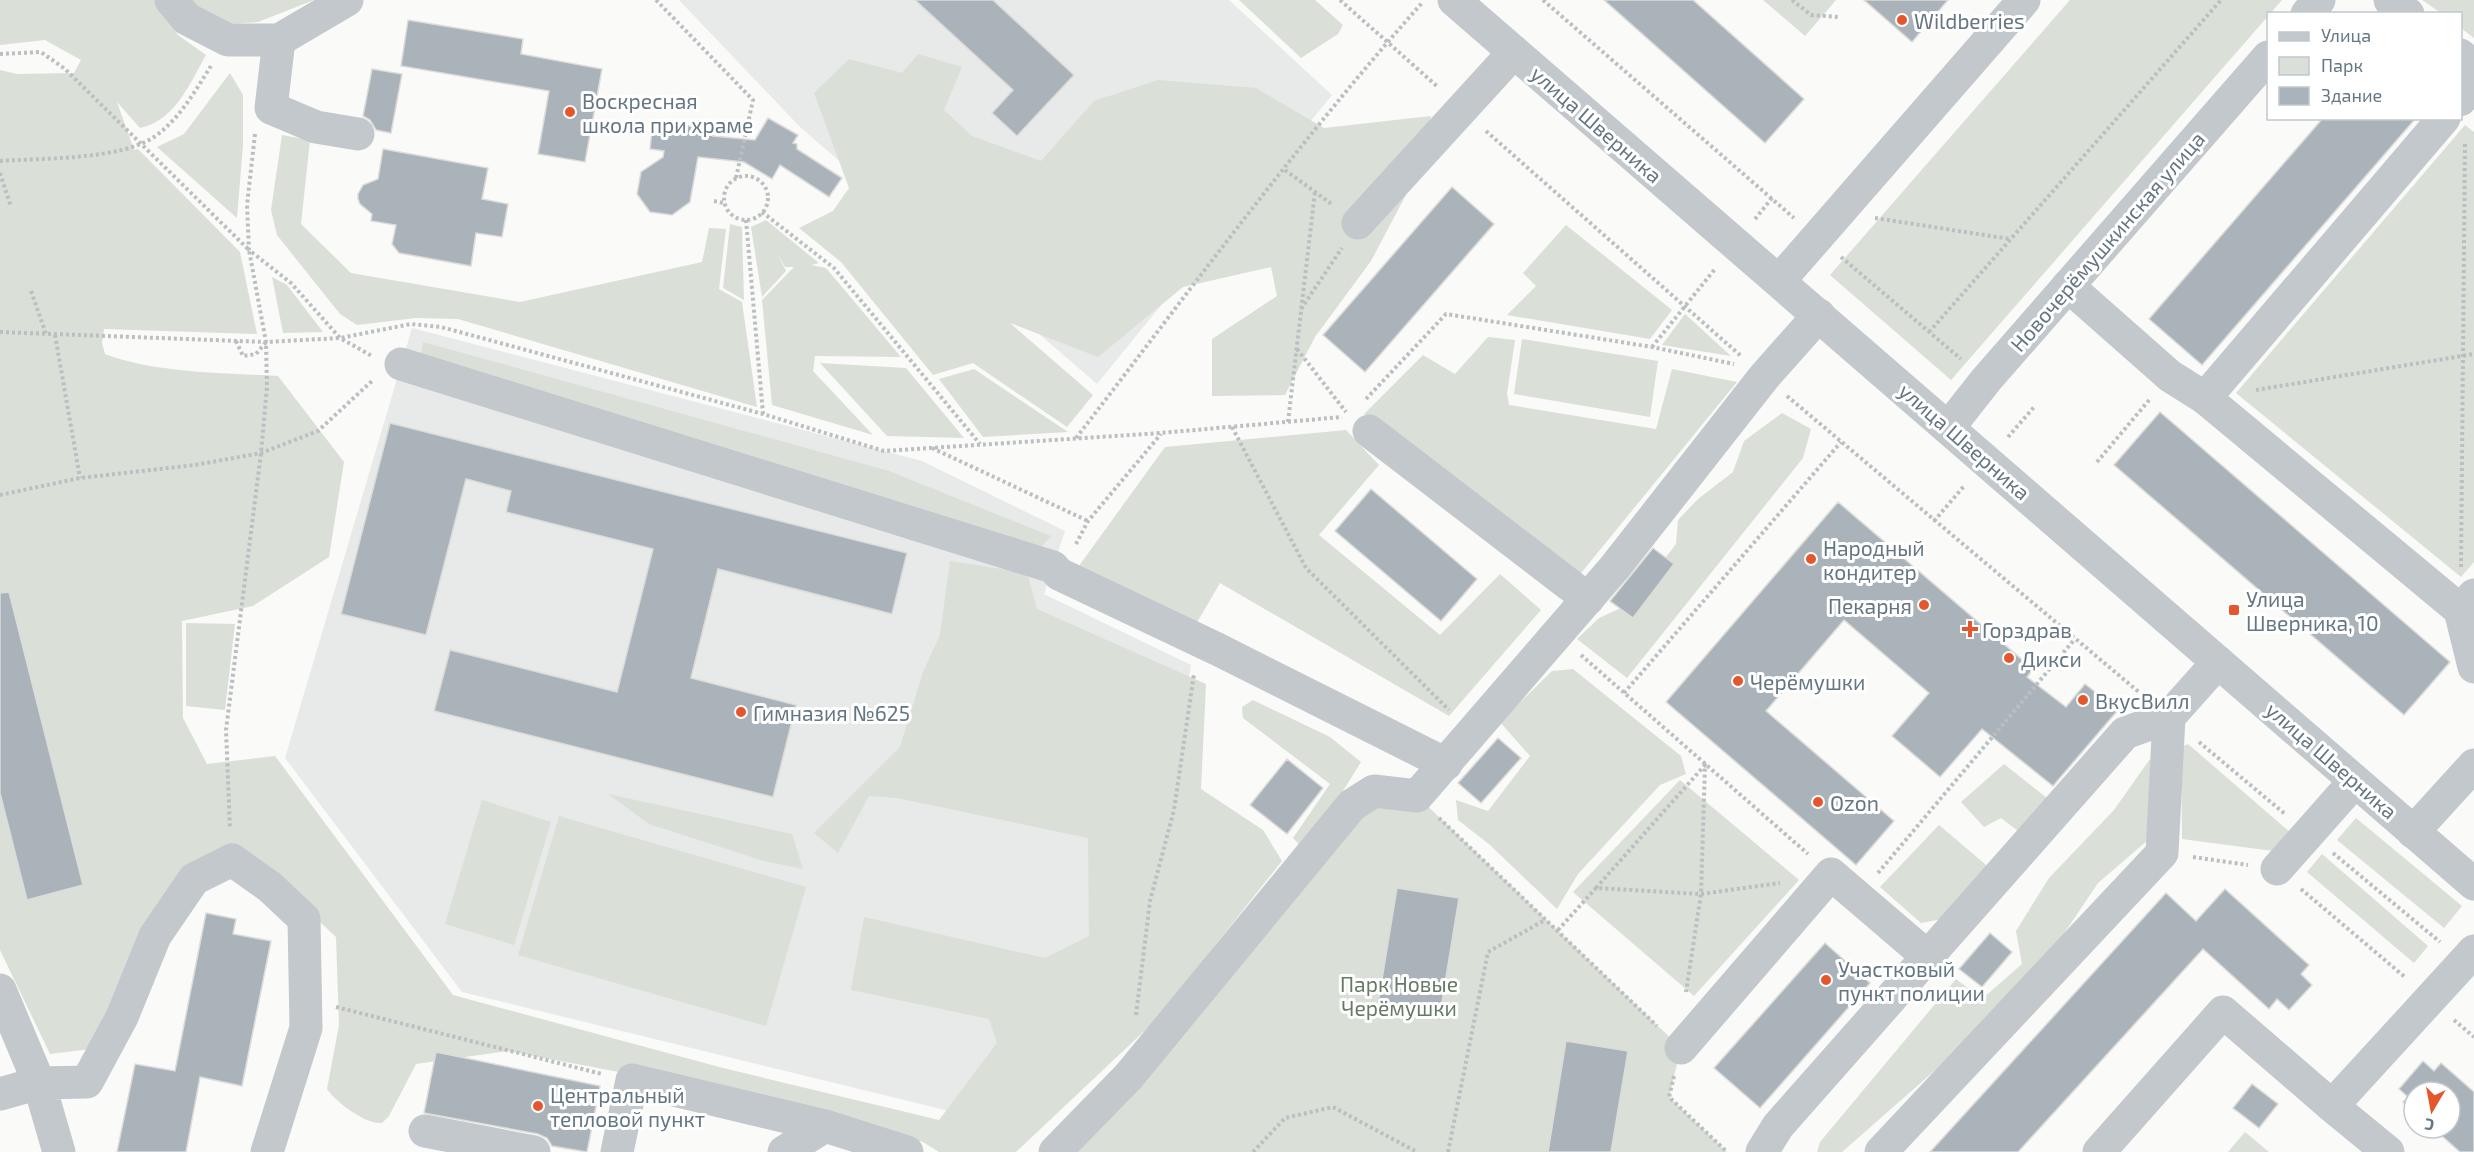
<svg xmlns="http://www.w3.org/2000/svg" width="2474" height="1152" font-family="'Exo 2',sans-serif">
<rect width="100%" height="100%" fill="#fafaf8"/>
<g fill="#e8e9e9">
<polygon points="679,0 1229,0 1332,95 1097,384 800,127"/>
<polygon points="412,328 922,461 1065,531 1044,594 1191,665 1163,841 982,1119 462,992 285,758"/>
</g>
<g fill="#dadfd7">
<path d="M 0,0 L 156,0 L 178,35 L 206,55 C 190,83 175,121 140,128 L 117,102 L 134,150 L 138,149 L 240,252 L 257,334 L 104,329 L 102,343 L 105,354 C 154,373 225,373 278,376 L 344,462 L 329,557 L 253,606 L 182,621 L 183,718 L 207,764 L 275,756 L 453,995 L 723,1068 L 939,1120 L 997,1043 L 989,1019 L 851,990 L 864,917 L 1045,958 L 1089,936 L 1088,838 L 897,798 L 869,796 L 838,853 L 814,833 L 900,747 L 923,672 L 940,635 L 950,561 L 1027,573 L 1037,609 L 1206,684 L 1201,789 L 1263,830 L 1282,861 L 1156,1020 L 1016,1152 L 939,1152 L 923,1142 L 714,1090 L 508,1051 L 416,1064 L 389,1116 L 382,1123 C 365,1124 337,1103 327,1089 L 339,1025 L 336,937 L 243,850 L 177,876 L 91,1049 L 50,1054 L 0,950 L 0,70 L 17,74 L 74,73 L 81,60 L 45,40 L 0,45 Z"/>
<polygon points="183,0 314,0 258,22 213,25"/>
<polygon points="1239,0 1315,0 1343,25 1338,34 1301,58"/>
<polygon points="1763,0 1836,0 1805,36"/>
<polygon points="2070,0 2282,0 1951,380 1830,275"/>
<polygon points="2422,0 2474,0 2474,38 2461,28 2460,14 2441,13"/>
<polygon points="918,54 962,67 944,110 972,136 1041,161 1094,101 1158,80 1256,88 1324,128 1431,116 1417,174 1371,261 1315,337 1285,395 1212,396 1212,339 1277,296 1271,267 1183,287 1098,357 1010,323 1093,395 1067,427 973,363 933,375 841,262 799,228 833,211 849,188 814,93 849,59 902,73"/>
<polygon points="230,73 243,95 243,145 237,218 157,147 184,134"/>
<polygon points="2465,125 2474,132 2474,562 2461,577 2236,393"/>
<polygon points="282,135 310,140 301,224 351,273 520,302 702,262 709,228 726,229 719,289 742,302 757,407 458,319 416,318 357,325 340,314 277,235 271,210"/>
<polygon points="766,220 819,263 811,265 826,268 901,357 815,356 813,371 873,435 772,405 762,300 794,267 785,267 777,253 786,271 762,297 751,227"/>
<polygon points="730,224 742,227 744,300 723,288"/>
<polygon points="1566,225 1672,310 1650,339 1507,315 1536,286 1523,273"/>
<polygon points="272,277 287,285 323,332 283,333"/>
<polygon points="1685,314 1731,356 1662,345"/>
<polygon points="1488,337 1515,340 1507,394 1509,405 1656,429 1672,369 1737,382 1577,578 1364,414 1423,355 1455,374"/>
<polygon points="1522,339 1658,361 1650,417 1514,394"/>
<polygon points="423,342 889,471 1051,536 1040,548 420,360"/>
<polygon points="820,363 906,368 964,438 887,436"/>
<polygon points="974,369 1068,432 983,437 939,379"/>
<polygon points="1782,413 1811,429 1803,458 1627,678 1577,639 1599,618 1630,604 1676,544 1678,520 1698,499 1733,472 1744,441"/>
<polygon points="1346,430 1379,465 1319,535 1440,635 1500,574 1541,610 1449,716 1220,583 1195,626 1076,570 1165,447"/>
<polygon points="186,623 235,624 225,710 186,706"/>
<polygon points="1573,669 1681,756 1686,774 1660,785 1578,874 1557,909 1490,845 1458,820 1456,800 1488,811 1530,756 1500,722 1552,671"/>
<polygon points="1253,700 1330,737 1361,762 1343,791 1299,844 1293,838 1330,784 1243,718 1242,707"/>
<polygon points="2188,744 2291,833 2273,851 2182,839 2181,747"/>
<polygon points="2150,759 2155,834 2098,883 2049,956 1957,1051 1842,1152 1817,1152 1820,1142 1956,979 1982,999 2022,964 2016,931 2049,878 2114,810"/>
<polygon points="2004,764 2047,798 2022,834 2001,818 1984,827 1961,802"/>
<polygon points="1680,780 1799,880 1694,996 1573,892"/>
<polygon points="608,794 792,834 803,869 764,861 649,824"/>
<polygon points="1417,796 1681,1048 1669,1097 1727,1152 1055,1152 1352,805"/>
<polygon points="482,800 551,822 514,945 445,924"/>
<polygon points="559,816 806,887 766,1026 518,955"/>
<polygon points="2356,818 2462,906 2444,928 2337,840"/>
<polygon points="1939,825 1992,870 1948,918 1921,923 1880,887"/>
<polygon points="2322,854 2428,946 2414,963 2307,872"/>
<polygon points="2245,1132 2269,1152 2228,1152"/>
</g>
<g fill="#aab3b9" stroke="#dcdcda" stroke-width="1.5">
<polygon points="915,0 993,0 1074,75 1017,136 992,113 1013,90"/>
<polygon points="1604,0 1693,0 1804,99 1765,143"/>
<polygon points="1864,0 1948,0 1912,42"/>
<polygon points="408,20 523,39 521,54 602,69 585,162 538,154 549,91 401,66"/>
<polygon points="372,69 402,74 391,133 376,130 370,120 363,116"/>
<polygon points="768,118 798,135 793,143 797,144 797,149 842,178 829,197 780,165 772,179 744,162 698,157 690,202 672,215 650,212 637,194 641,172 663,157 664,151 650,149 652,130 667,132 669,122 714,131 713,136 755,140"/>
<polygon points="2323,118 2416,118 2202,365 2149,319"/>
<polygon points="383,149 488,168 482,199 508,204 502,237 476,233 471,266 399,253 392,244 396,225 371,221 372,214 360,204 358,199 358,194 363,185 378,179"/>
<polygon points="1452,187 1494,224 1365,372 1323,335"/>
<polygon points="2160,412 2450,662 2404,715 2114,465"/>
<polygon points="390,423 907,553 892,614 718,569 691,678 796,705 773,797 434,711 450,650 617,692 653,549 506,512 511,491 466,479 426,635 341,614"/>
<polygon points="1371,489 1477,579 1441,621 1335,531"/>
<polygon points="1838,502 2033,669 2027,677 2066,707 2085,684 2118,710 2053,786 1982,729 1940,777 1892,736 1929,693 1844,620 1766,711 1894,821 1856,865 1666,702"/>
<polygon points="1653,548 1674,564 1633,618 1610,601"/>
<polygon points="9,592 83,885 27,900 0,793 0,593"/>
<polygon points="1498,738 1521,758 1481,803 1458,783"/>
<polygon points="1287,759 1323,788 1287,834 1250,805"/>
<polygon points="1397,888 1459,898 1439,1020 1377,1010"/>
<polygon points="2225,889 2309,965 2301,974 2312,985 2289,1010 2277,999 2269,1009 2203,949 2018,1152 1930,1152 2166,893 2196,921"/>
<polygon points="206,913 236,919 233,934 271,941 242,1086 200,1077 186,1152 117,1152 135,1064 175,1071"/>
<polygon points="1990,933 2012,952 1982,987 1959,969"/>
<polygon points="1825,943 1870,983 1760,1108 1714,1068"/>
<polygon points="1566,1041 1628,1051 1611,1152 1548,1152"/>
<polygon points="436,1052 600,1086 587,1152 552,1146 547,1138 538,1134 424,1113"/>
<polygon points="2423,1061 2434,1071 2441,1063 2474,1092 2474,1152 2460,1152 2433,1128 2450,1128 2450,1092 2414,1092 2414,1112 2403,1102 2408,1097 2399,1089"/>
<polygon points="2252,1084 2278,1104 2259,1128 2233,1108"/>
</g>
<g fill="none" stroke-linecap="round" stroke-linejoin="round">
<g stroke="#bbbfc2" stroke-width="4" stroke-dasharray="3 3" stroke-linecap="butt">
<polyline points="656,0 753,100 736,178"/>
<polyline points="1340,0 1438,87"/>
<polyline points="1543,0 1794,218"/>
<polyline points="1792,0 1811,15 1838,17"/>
<polyline points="0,54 41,52 65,69 249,250 266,342 267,387 261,453 226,730 230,829"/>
<polyline points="1486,131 1741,356"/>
<polyline points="255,134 247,205 249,250 291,283 340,338 372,356"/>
<path d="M 0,161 C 42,158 120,160 154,137 C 179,120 195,91 211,66"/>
<polyline points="1285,170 1333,205"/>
<polyline points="0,173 11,207"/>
<circle cx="746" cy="198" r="22"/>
<polyline points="714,201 724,203"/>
<polyline points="762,212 834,268 980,444"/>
<polyline points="1875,218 2010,239"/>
<polyline points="1755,219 1772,198"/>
<polyline points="746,220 763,414"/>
<polyline points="1841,257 1961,359"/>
<polyline points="31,291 46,334"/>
<polyline points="1301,309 1342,248"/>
<polyline points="0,332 266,342 340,338 411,324 441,327 763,414 884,451 1161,433 1342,417"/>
<polyline points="1929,332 2221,0"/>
<polyline points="55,335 80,478"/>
<polyline points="236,341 243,356 256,354 266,342"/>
<polyline points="1652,347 1715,269"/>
<polyline points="1297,349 1346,412"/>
<polyline points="2256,390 2474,354"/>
<polyline points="1787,396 2140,693"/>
<polyline points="1366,399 1446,314 1652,347 1734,364"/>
<polyline points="1288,422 1315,192"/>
<polyline points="1232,427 1306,568 1449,710"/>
<polyline points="2008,437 2034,407"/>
<path d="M 1076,438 C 1189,292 1299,141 1422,3"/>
<polyline points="932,448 1088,521"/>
<polyline points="2097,462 2150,399"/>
<polyline points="0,495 80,478 195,465 261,453 318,431 373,380"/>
<polyline points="1934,521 1965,485"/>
<polyline points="1076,544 1088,521 1161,434"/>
<polyline points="2461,567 2465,142"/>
<polyline points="1581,655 1808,854"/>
<polyline points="1624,693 1841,442"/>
<polyline points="2199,742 2285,814"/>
<polyline points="1439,818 1657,1026"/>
<polyline points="2333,853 2440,942"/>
<polyline points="2193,857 2248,865"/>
<polyline points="1878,873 2074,640"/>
<polyline points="1596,888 1705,765 1701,894 1686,992"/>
<polyline points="2301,889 2406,978"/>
<polyline points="1558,930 1596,888 1701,894 1780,883"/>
<polyline points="336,1007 602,1074"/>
<polyline points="1136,1015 1150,901 1174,810 1194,674"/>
<polyline points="2454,1020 2474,1037"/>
<polyline points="1674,1076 1669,1097 1727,1152"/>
<polyline points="1253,1152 1285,1118 1333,1107 1417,1152"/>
<polyline points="1448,1152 1488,952 1545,920"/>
</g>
<g stroke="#c3c8cc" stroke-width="33">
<polyline points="171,0 187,19 228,40 279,40 347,0"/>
<polyline points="1454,0 2474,884"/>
<polyline points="2390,0 2408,14"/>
<polyline points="2307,14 2319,0"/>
<polyline points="279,40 271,108 316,127 358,134"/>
<polyline points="2460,55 2474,66"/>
<polyline points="2460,100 2474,82"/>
<polyline points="2444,118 2205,398 2460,610 2474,595"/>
<polyline points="1358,223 1514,52"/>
<polyline points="1779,281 2024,0"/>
<polyline points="2068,286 2170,376 2205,398"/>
<polyline points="401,364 1053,567 1059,574 1217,649 1446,764"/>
<polyline points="1949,427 1986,380 2268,57"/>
<polyline points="1369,431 1588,599"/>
<polyline points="2460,610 2474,667"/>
<polyline points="2413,832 2474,765"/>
<polyline points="2277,869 2355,781"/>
<polyline points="0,990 39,1083 0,1094"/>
<polyline points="1681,1048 1831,874 1928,957"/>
<polyline points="2332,1106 2388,1152"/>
<polyline points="425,1131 534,1152"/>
<polyline points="59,1152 39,1083 87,1082 122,1017 155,936 194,879 232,860 270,887 304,919 306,1028 267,1152"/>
<polyline points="617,1152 632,1080 825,1126"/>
<polyline points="784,1152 825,1126 907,1152"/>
<polyline points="1055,1152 1129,1076 1352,805 1374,791 1417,796 1615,567 1764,377 1819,315"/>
<polyline points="1762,1152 1778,1126 2125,733 2169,717"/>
<polyline points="1881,1152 2162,853 2169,717 2218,662"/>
<polyline points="2099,1152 2223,1012 2332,1106 2474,951"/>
</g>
</g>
<g fill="#e4572e" stroke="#fff" stroke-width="2">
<circle cx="1902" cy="20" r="6"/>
<circle cx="570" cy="112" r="6"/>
<circle cx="1811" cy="559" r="6"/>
<circle cx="1924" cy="605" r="6"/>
<rect x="2228" y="604" width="12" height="12" rx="3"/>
<path d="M1967 620h6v6h6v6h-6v6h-6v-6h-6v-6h6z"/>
<circle cx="2009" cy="658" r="6"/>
<circle cx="1738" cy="681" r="6"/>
<circle cx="2083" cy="700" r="6"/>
<circle cx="741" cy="712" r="6"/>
<circle cx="1818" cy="802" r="6"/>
<circle cx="1826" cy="980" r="6"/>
<circle cx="538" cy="1106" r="6"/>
</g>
<g text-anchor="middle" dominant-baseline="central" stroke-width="6" stroke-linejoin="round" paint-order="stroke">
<g font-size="21" fill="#657683" stroke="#fff" text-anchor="start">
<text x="1914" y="20">Wildberries</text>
<text x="582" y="100">Воскресная<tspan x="582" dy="24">школа при храме</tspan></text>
<text x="1823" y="547">Народный<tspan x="1823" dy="24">кондитер</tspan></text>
<text x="2246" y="598">Улица<tspan x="2246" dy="24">Шверника, 10</tspan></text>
<text x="1912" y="605" text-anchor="end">Пекарня</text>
<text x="1982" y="629">Горздрав</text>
<text x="2021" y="658">Дикси</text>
<text x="1750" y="681">Черёмушки</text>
<text x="2095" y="700">ВкусВилл</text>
<text x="753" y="712">Гимназия №625</text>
<text x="1830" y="802">Ozon</text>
<text x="1838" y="968">Участковый<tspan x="1838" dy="24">пункт полиции</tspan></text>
<text x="550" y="1094">Центральный<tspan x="550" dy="24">тепловой пункт</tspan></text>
</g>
<g font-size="21" fill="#657683" stroke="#fff">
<text transform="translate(1597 124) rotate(41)">улица Шверника</text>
<text transform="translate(2107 241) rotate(-49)">Новочерёмушкинская улица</text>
<text transform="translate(1965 441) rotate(41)">улица Шверника</text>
<text transform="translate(2332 760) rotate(41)">улица Шверника</text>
</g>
<g font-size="21" fill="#687a64" stroke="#fff">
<text x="1399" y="983">Парк Новые<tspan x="1399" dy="24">Черёмушки</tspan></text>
</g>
</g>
<rect x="2267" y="12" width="195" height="108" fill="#ffffff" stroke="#c1c8cd" stroke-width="1.5"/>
<rect x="2279" y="32" width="30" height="9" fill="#c3c8cc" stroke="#c1c8cd" stroke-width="1.5"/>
<text x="2321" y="42" font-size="18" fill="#657683">Улица</text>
<rect x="2279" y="57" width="30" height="18" fill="#dadfd7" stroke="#c1c8cd" stroke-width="1.5"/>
<text x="2321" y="72" font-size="18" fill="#657683">Парк</text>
<rect x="2279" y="87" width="30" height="18" fill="#aab3b9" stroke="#c1c8cd" stroke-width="1.5"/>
<text x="2321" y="102" font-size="18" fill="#657683">Здание</text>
<g transform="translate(2432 1110) rotate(190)"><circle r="28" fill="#ffffff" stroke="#c1c8cd" stroke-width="1.5"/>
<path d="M0-4.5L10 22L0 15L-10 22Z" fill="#e4572e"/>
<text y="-9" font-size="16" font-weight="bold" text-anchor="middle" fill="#657683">С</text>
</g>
</svg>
